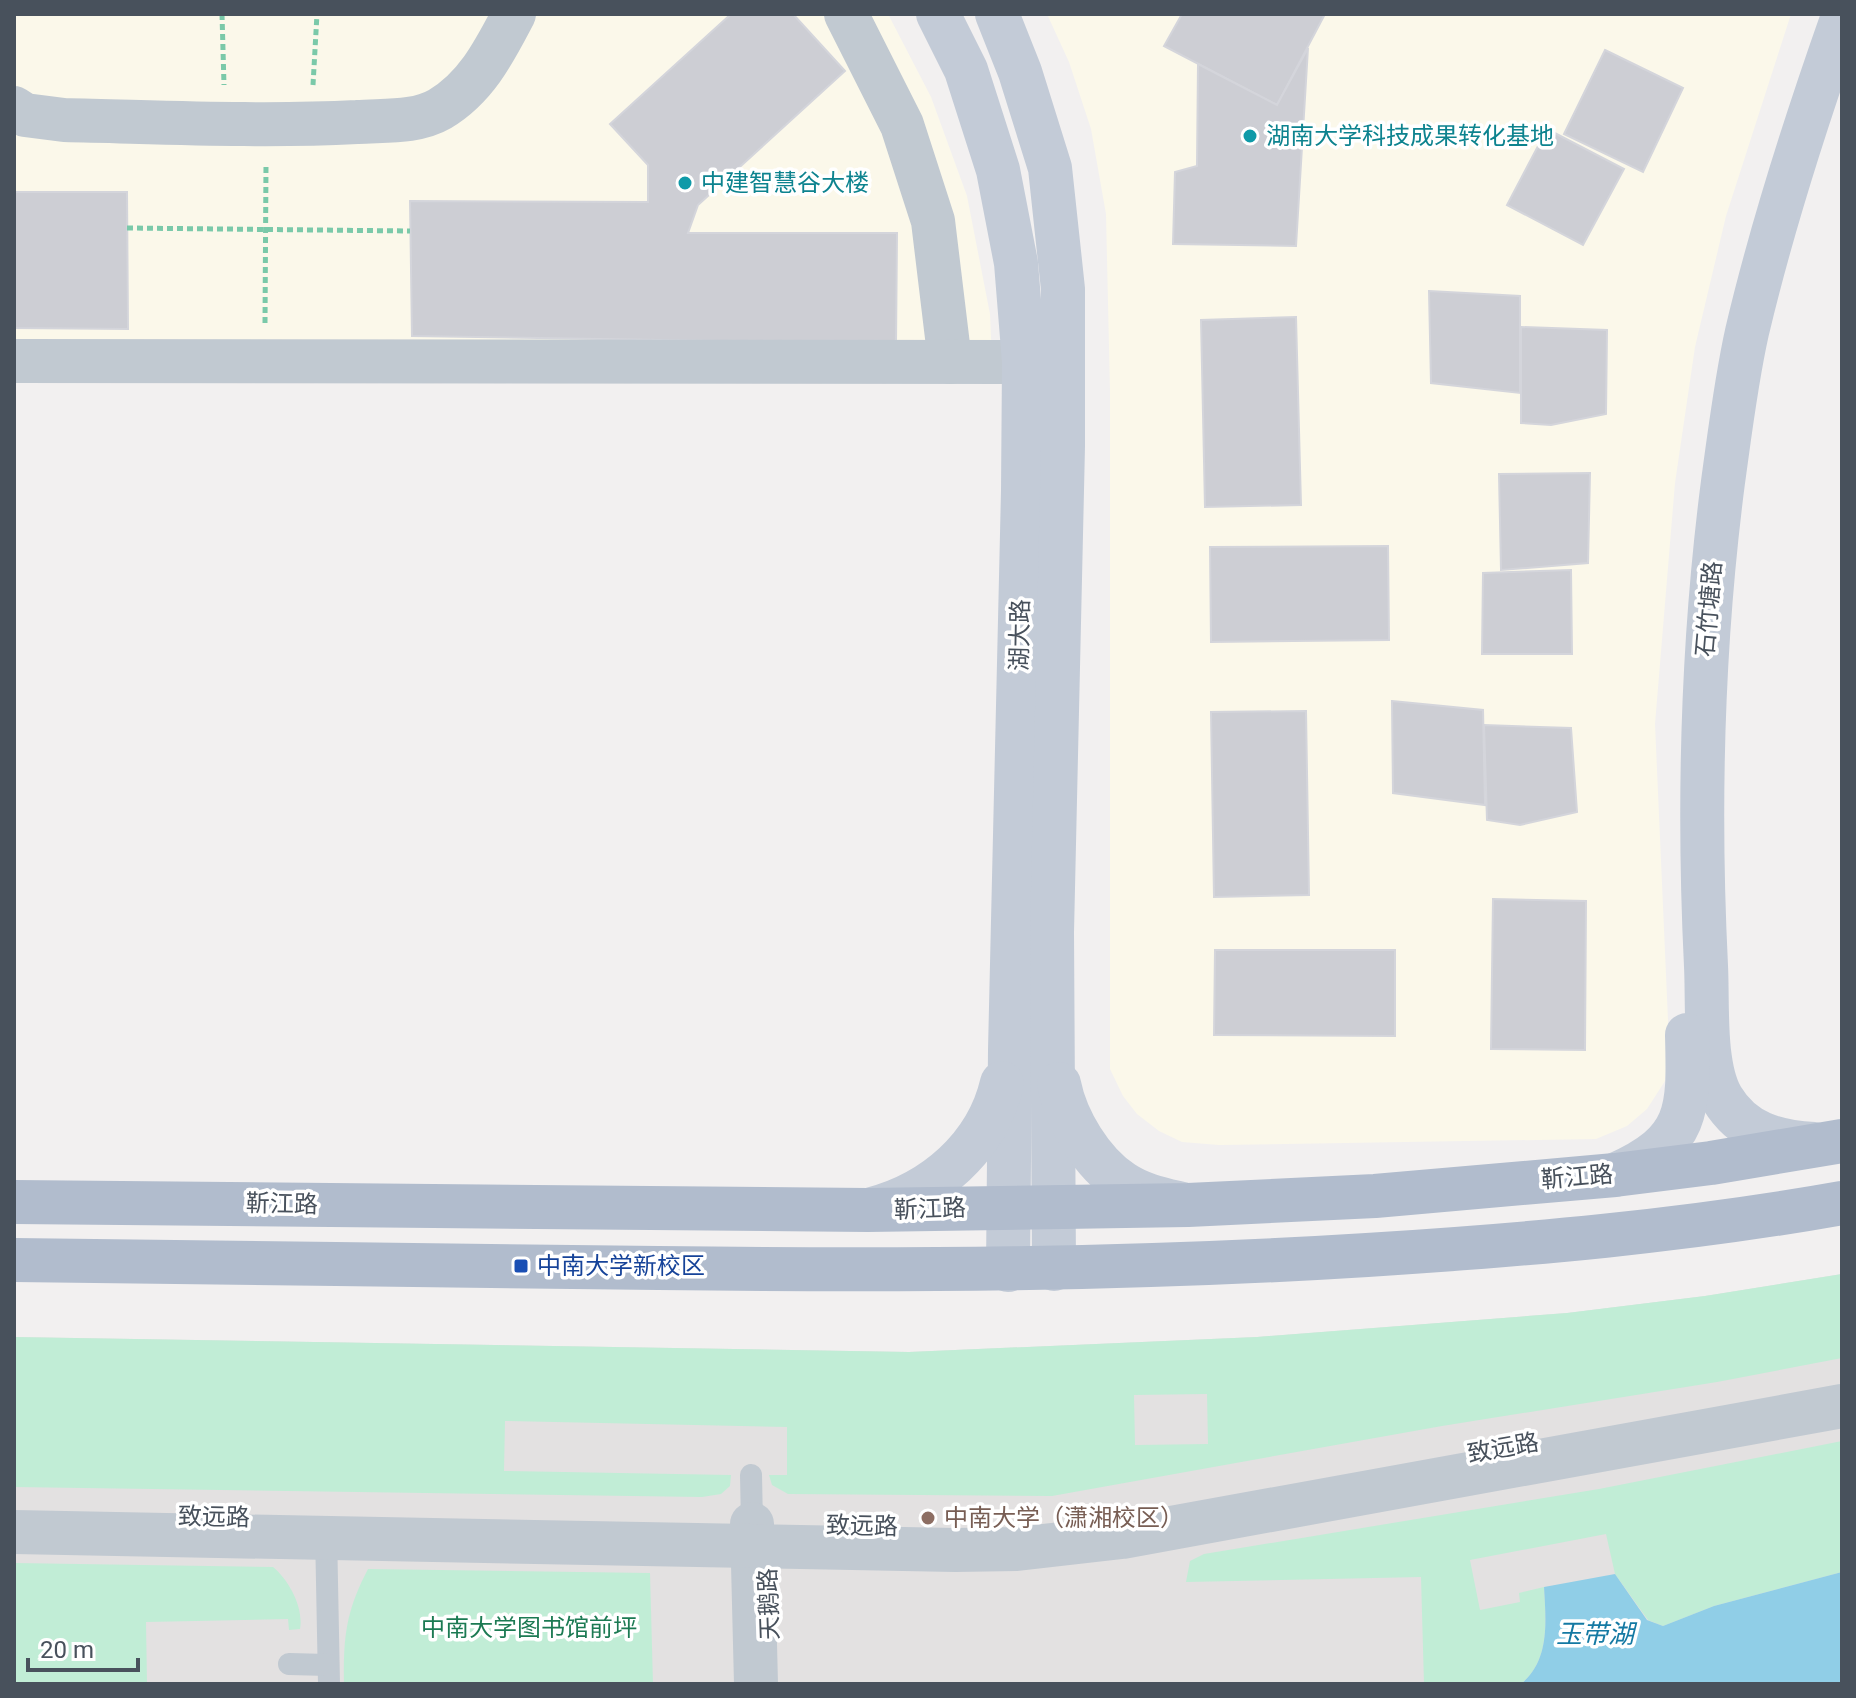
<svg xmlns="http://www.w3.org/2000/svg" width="1856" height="1698" font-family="Roboto,'Noto Sans SC',sans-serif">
<rect width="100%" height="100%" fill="#f2f0f0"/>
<g fill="#fbf8ea">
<polygon points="14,14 888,14 931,97 967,196 990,314 993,383 14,380"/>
<polygon points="1047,14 1791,14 1726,216 1695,347 1675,483 1655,724 1669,1043 1665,1081 1647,1109 1627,1126 1596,1139 1219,1145 1182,1142 1159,1131 1137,1114 1123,1096 1110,1069 1110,391 1106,214 1091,129 1069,62"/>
</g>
<polygon fill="#e3e1e1" points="1842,1274 1842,1684 14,1684 14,1337 909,1352 1257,1337 1567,1313 1705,1296"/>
<g fill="#c1edd6" fill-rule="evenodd">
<path d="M 1842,1274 L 1842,1358 L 1717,1382 L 1442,1426 L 1052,1496 L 788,1494 L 772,1485 L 769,1475 L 787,1475 L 787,1427 L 505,1421 L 504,1471 L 731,1475 L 730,1486 L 721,1494 L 702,1497 L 14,1487 L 14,1337 L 909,1352 L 1257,1337 L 1567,1313 L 1705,1296 ZM 1207,1394 L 1208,1444 L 1135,1445 L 1134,1395 Z"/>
<path d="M 1842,1441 L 1842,1572 L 1714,1606 L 1663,1626 L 1648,1620 L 1615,1574 L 1606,1534 L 1470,1560 L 1480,1610 L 1520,1602 L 1519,1593 L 1544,1587 C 1546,1622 1550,1660 1521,1684 L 1424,1684 L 1421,1577 L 1186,1582 L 1190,1561 L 1204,1554 L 1599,1489 Z"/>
<path d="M 14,1563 L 273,1567 C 289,1580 304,1608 300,1629 L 289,1630 L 288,1619 L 146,1622 L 147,1684 L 14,1684 Z"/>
<path d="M 368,1569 L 650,1573 L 653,1684 L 344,1684 C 343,1637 346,1611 368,1569 Z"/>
</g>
<path fill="#90cee7" d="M 1842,1572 L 1842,1684 L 1521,1684 C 1550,1660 1546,1622 1544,1587 L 1615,1574 L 1647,1620 L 1663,1626 L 1714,1606 Z"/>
<g fill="#cdced4" stroke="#d4d5db" stroke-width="2">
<polygon points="731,14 793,14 845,71 698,205 688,233 897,233 896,344 412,336 410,201 648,202 648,165 610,124"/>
<polygon points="1182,14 1325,14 1277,105 1164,46"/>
<polygon points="1308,48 1296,246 1173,244 1175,172 1197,166 1198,64 1277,105"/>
<polygon points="1605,50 1683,88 1643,172 1564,134"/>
<polygon points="1547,129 1624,169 1583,245 1507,205"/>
<polygon points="14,192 127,192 128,329 14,328"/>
<polygon points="1429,291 1520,296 1520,393 1431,383"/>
<polygon points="1296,317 1301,505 1205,507 1201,320"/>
<polygon points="1521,327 1607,330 1606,414 1551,425 1521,423"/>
<polygon points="1590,473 1588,563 1501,570 1499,474"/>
<polygon points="1388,546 1389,640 1211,642 1210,547"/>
<polygon points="1571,570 1572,654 1482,654 1483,573"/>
<polygon points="1392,701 1483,710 1485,805 1393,793"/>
<polygon points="1306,711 1309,895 1214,897 1211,712"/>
<polygon points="1484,725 1571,728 1577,812 1520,825 1487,820"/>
<polygon points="1493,899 1586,901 1585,1050 1491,1049"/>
<polygon points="1215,950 1395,950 1395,1036 1214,1035"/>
</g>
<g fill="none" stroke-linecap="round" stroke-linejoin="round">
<g stroke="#7ac9a9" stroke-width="5" stroke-dasharray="6 4" stroke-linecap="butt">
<polyline points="222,14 224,85"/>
<polyline points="313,85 317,14"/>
<polyline points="127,228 410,231"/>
<polyline points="265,323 266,165"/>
</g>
<g stroke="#c1c9d1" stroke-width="22">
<polyline points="751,1475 752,1524"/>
<polyline points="326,1531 329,1684"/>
<polyline points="289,1664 328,1665"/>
</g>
<g stroke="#c1c9d1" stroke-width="44">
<polyline points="846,14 902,125 933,221 950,362"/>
<path d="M 14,108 L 25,115 L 64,120 C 161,122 259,127 357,122 C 384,120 416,123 440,109 C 477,87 495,50 514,14"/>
<polyline points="14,361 1024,362"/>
<polyline points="752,1524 756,1684"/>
<polyline points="14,1532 955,1550 1017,1549 1122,1537 1842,1406"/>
</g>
<g stroke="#c3cbd7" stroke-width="44">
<polyline points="938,14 966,70 998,170 1016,263 1024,362 1023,491 1010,1050 1008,1270"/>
<polyline points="997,14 1020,72 1050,168 1063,289 1063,446 1052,932 1054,1269"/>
<path d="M 1059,1084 C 1066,1120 1092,1163 1123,1183 C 1141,1195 1161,1199 1182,1204"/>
<path d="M 1814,1144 C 1776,1142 1743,1133 1722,1098 C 1703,1065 1708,1004 1706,966 C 1698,804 1702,644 1723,482 C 1730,432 1736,381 1747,332 C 1772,226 1806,121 1842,19"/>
<path d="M 1615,1175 C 1690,1142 1689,1111 1687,1035"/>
<path d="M 872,1209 C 933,1193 987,1148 1002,1083"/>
</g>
<g stroke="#b1bccd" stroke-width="44">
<polyline points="14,1202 868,1210 1188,1205 1375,1196 1615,1175 1711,1163 1842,1141"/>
<path d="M 14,1260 C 229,1263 443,1265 658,1268 C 895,1271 1130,1270 1367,1255 C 1526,1245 1685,1231 1842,1203"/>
</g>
</g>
<g fill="#0f9aa8" stroke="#fff" stroke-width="3">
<circle cx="1250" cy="136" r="8"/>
<circle cx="685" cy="183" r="8"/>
</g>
<rect fill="#1a4fb4" stroke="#fff" stroke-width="3" x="513" y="1258" width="16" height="16" rx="4"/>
<circle fill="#8d6e63" stroke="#fff" stroke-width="3" cx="928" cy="1518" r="8"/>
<g text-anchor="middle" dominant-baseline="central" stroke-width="7" stroke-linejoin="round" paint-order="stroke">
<g font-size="24" fill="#0d838f" stroke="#fff" text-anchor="start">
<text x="1266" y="136">湖南大学科技成果转化基地</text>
<text x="701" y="183">中建智慧谷大楼</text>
</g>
<g font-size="24" fill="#48515c" stroke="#fff">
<text transform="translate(1709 609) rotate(-85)">石竹塘路</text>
<text transform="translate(1020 635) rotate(-89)">湖大路</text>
<text transform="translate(1577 1177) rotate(-5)">靳江路</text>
<text transform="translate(282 1204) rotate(1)">靳江路</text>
<text transform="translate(930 1209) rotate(-2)">靳江路</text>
<text transform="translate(1503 1448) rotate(-10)">致远路</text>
<text transform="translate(214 1517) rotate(1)">致远路</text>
<text transform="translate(862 1526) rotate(1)">致远路</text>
<text transform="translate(769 1604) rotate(-92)">天鹅路</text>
</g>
<g font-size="24" fill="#164399" stroke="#fff" text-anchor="start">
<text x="537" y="1266">中南大学新校区</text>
</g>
<g font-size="24" fill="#785e54" stroke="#fff" text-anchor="start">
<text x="944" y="1518">中南大学（潇湘校区）</text>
</g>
<g font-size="24" fill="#1c7a53" stroke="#fff">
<text x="529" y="1628">中南大学图书馆前坪</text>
</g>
<g font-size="26" font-style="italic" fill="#1479a3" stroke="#fff">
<text x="1595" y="1634">玉带湖</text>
</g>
</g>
<rect width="1856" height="1698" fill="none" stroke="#48515c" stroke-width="32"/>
<path d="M28 1658v12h110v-12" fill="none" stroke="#48515c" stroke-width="4"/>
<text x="40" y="1658" font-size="24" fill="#48515c" stroke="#ffffff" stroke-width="6" paint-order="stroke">20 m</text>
</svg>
